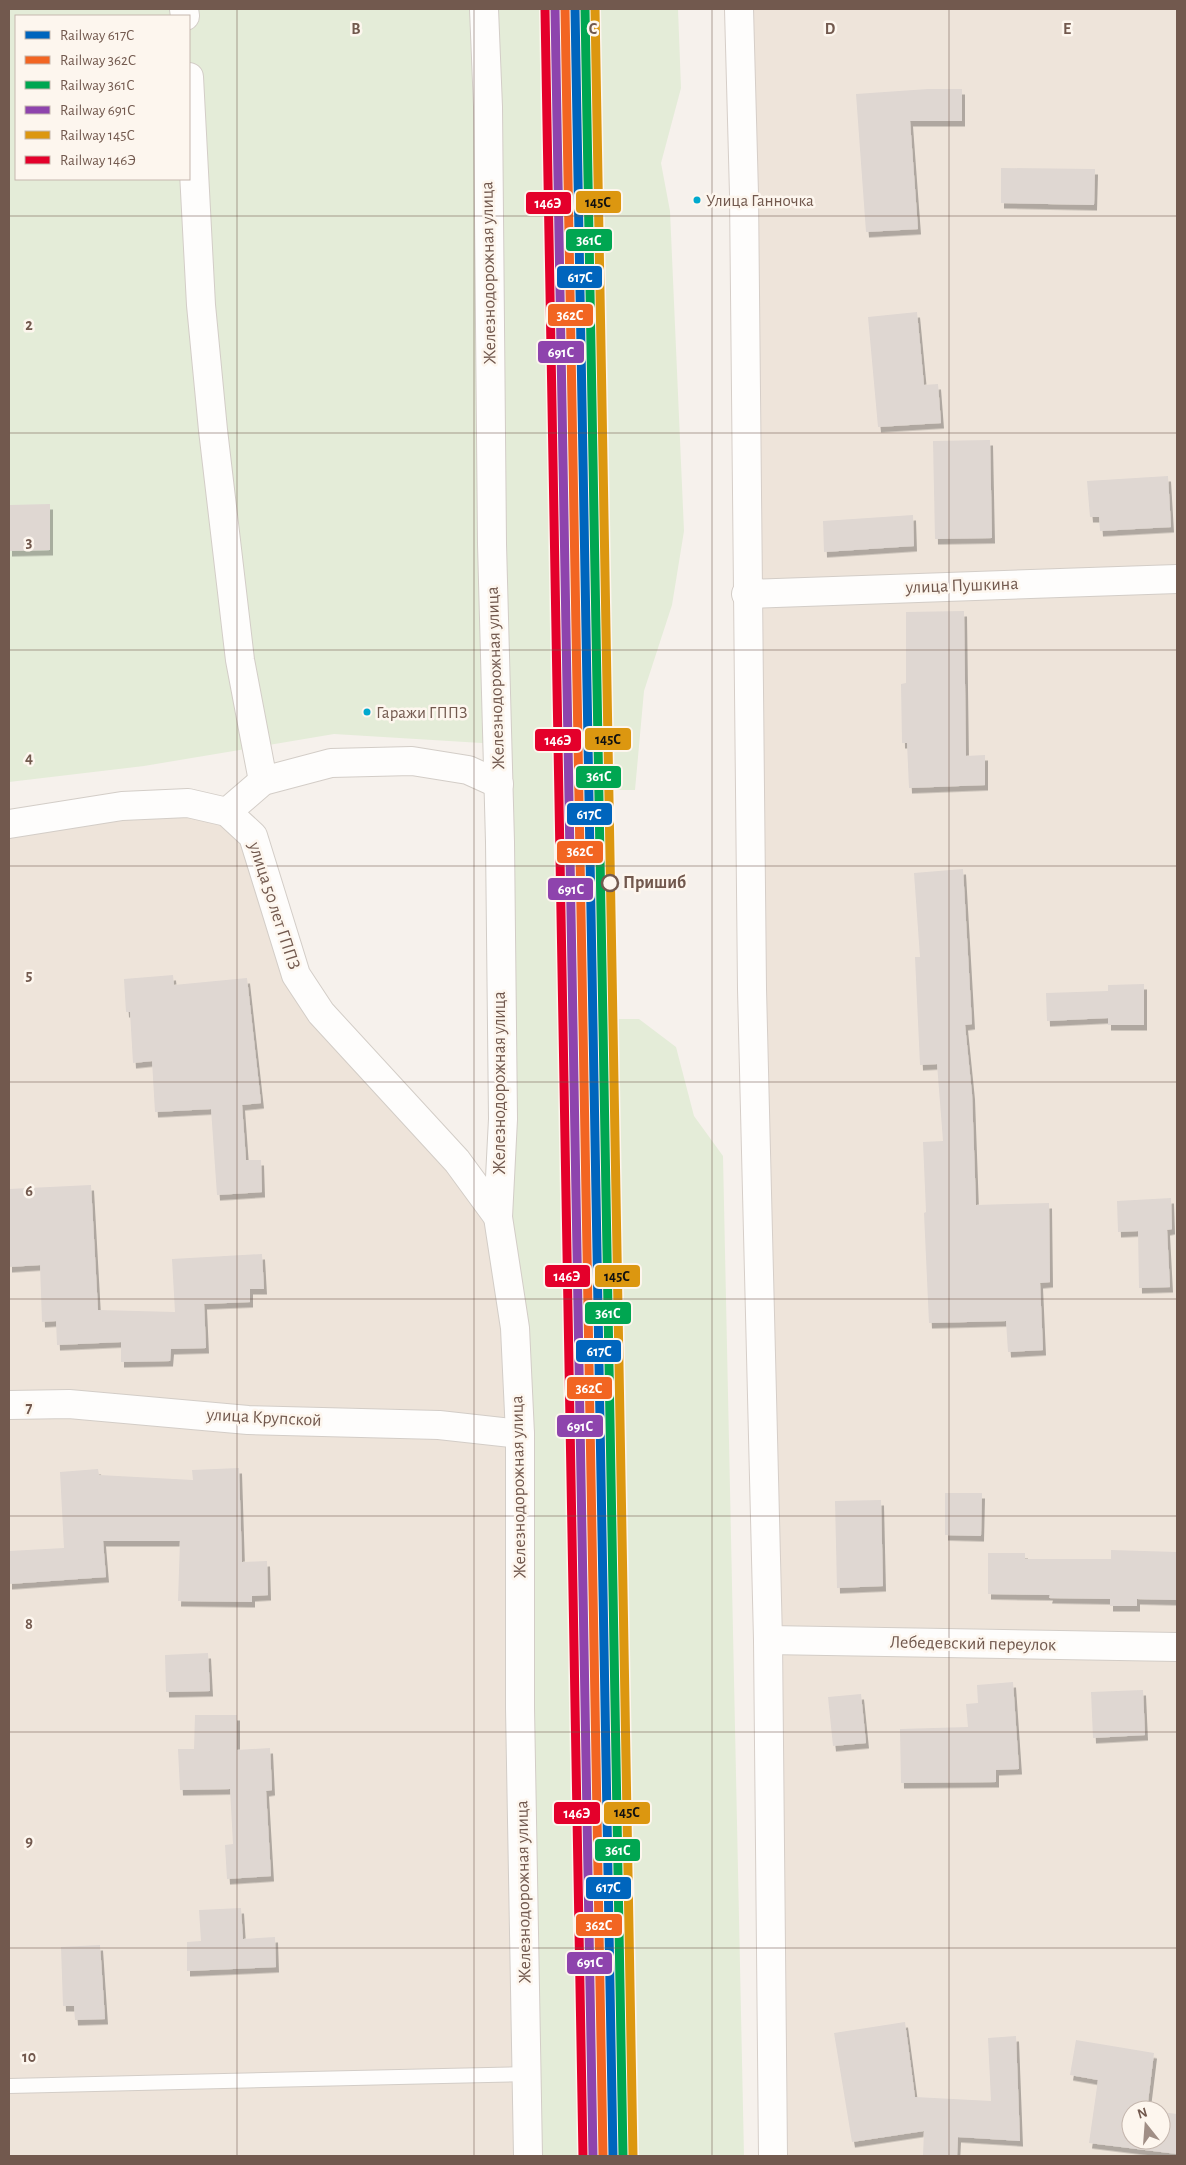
<svg xmlns="http://www.w3.org/2000/svg" width="1186" height="2165" font-family="'Alegreya Sans',sans-serif">
<defs>
<filter id="shadow"><feDropShadow dx="3" dy="5.5" stdDeviation="0" flood-color="#0004"/></filter>
</defs>
<rect width="100%" height="100%" fill="#f6f1ec"/>
<g fill="#eee4da" fill-rule="evenodd">
<path d="M 739,9 L 1177,9 L 1177,2156 L 773,2156 ZM 1131,2110 L 1161,2110 L 1161,2140 L 1131,2140 Z"/>
<polygon points="188,803 253,836 296,975 498,1217 515,1328 528,2156 9,2156 9,824"/>
</g>
<path fill="#e4ecd8" fill-rule="evenodd" d="M 9,9 L 583,9 L 591,713 L 596,539 L 585,9 L 678,9 L 681,88 L 661,163 L 670,211 L 684,531 L 672,605 L 644,691 L 635,790 L 597,790 L 601,1019 L 639,1019 L 676,1047 L 694,1116 L 723,1156 L 744,2156 L 528,2156 L 515,1328 L 498,744 L 334,734 L 144,766 L 9,782 ZM 16,16 L 189,16 L 189,179 L 16,179 Z"/>
<g fill="#dfd7d2" filter="url(#shadow)">
<polygon points="928,89 962,89 962,121 910,121 918,229 866,232 856,94"/>
<polygon points="1001,168 1095,169 1094,205 1001,203"/>
<polygon points="917,312 924,385 938,384 941,423 878,427 868,317"/>
<polygon points="990,440 992,538 935,539 933,441"/>
<polygon points="1168,476 1171,527 1100,531 1099,517 1090,517 1087,481"/>
<polygon points="50,504 50,550 9,551 9,505"/>
<polygon points="913,515 914,546 824,552 823,521"/>
<polygon points="964,611 966,756 985,755 985,785 909,788 907,743 902,743 901,684 906,683 906,612"/>
<polygon points="963,869 972,1024 965,1025 972,1094 976,1205 1049,1203 1050,1282 1040,1283 1043,1350 1008,1352 1006,1321 929,1323 924,1213 926,1212 923,1142 943,1141 937,1064 920,1065 915,957 920,957 914,873"/>
<polygon points="173,975 174,985 247,978 261,1103 242,1105 246,1160 261,1160 262,1192 217,1195 211,1109 155,1112 152,1061 133,1063 130,1012 126,1012 124,979"/>
<polygon points="1144,984 1144,1025 1108,1025 1108,1018 1047,1021 1046,993 1108,991 1108,985"/>
<polygon points="91,1185 98,1310 175,1312 172,1259 262,1254 264,1289 250,1289 250,1302 204,1304 206,1348 171,1349 170,1361 121,1362 121,1342 57,1345 56,1321 42,1322 40,1265 9,1267 9,1189"/>
<polygon points="1171,1198 1172,1229 1167,1230 1170,1287 1139,1288 1138,1231 1118,1232 1117,1201"/>
<polygon points="239,1468 242,1562 267,1561 268,1595 252,1596 252,1602 178,1601 180,1541 103,1541 106,1577 9,1584 9,1551 64,1548 60,1472 98,1469 99,1475 193,1480 192,1470"/>
<polygon points="945,1493 982,1493 981,1536 945,1535"/>
<polygon points="881,1500 883,1586 837,1588 835,1501"/>
<polygon points="1111,1550 1177,1552 1177,1600 1137,1599 1137,1606 1110,1606 1110,1599 1049,1598 1050,1595 988,1594 988,1553 1025,1553 1025,1559 1111,1559"/>
<polygon points="208,1653 210,1691 166,1692 165,1655"/>
<polygon points="1013,1682 1019,1769 996,1770 996,1782 901,1783 900,1729 968,1727 966,1704 978,1703 977,1685"/>
<polygon points="1143,1690 1145,1735 1093,1738 1091,1692"/>
<polygon points="861,1694 866,1743 833,1746 828,1697"/>
<polygon points="195,1715 237,1715 237,1750 270,1748 272,1790 266,1791 271,1876 227,1879 225,1845 233,1844 230,1789 180,1790 178,1749 194,1749"/>
<polygon points="241,1908 243,1939 275,1937 276,1967 187,1971 187,1942 201,1941 199,1910"/>
<polygon points="100,1945 105,2019 75,2020 74,2006 63,2006 61,1947"/>
<polygon points="905,2022 915,2097 991,2101 988,2038 1016,2036 1020,2141 958,2137 957,2156 923,2156 924,2131 852,2142 834,2033"/>
<polygon points="1076,2040 1154,2053 1147,2110 1131,2110 1131,2140 1161,2140 1161,2112 1177,2114 1177,2154 1089,2143 1098,2080 1070,2075"/>
</g>
<g fill="none" stroke-linecap="round" stroke-linejoin="round">
<defs>
<polyline id="lane" points="9,2086 528,2074"/>
<g id="street">
<polyline points="184,9 185,16"/>
<polyline points="484,9 488,107 492,544 500,842 503,1119 498,1217 515,1328 520,1434 520,1708 528,2156"/>
<polyline points="189,77 201,305 213,430 240,660 263,781"/>
<polyline points="746,594 1177,579"/>
<polyline points="227,812 263,781 331,763 412,761 468,770 499,784"/>
<polyline points="9,824 122,806 188,803 227,812 253,836 296,975 321,1013 457,1161 498,1217"/>
<polyline points="9,1405 69,1404 248,1420 439,1425 520,1434"/>
<polyline points="768,1640 1177,1647"/>
</g>
<polyline id="secondary" points="739,9 744,194 752,989 768,1640 773,2156"/>
</defs>
<use href="#lane" stroke="#d3cdc7" stroke-width="16"/>
<use href="#street" stroke="#d3cdc7" stroke-width="30"/>
<use href="#secondary" stroke="#d6cec8" stroke-width="30"/>
<use href="#lane" stroke="#fefdfc" stroke-width="14"/>
<use href="#street" stroke="#fefdfc" stroke-width="28"/>
<use href="#secondary" stroke="#fefdfc" stroke-width="28"/>
<defs>
<polyline id="rail-1" points="575,9 613,2156"/>
<polyline id="rail-2" points="565,9 603,2156"/>
<polyline id="rail-3" points="585,9 623,2156"/>
<polyline id="rail-4" points="555,9 593,2156"/>
<polyline id="rail-5" points="595,9 633,2156"/>
<polyline id="rail-6" points="545,10 583,2156"/>
</defs>
<use href="#rail-1" stroke="#fdf6ee" stroke-width="12"/>
<use href="#rail-2" stroke="#fdf6ee" stroke-width="12"/>
<use href="#rail-3" stroke="#fdf6ee" stroke-width="12"/>
<use href="#rail-4" stroke="#fdf6ee" stroke-width="12"/>
<use href="#rail-5" stroke="#fdf6ee" stroke-width="12"/>
<use href="#rail-6" stroke="#fdf6ee" stroke-width="12"/>
<use href="#rail-1" stroke="#0065bd" stroke-width="9"/>
<use href="#rail-2" stroke="#f26522" stroke-width="9"/>
<use href="#rail-3" stroke="#00a651" stroke-width="9"/>
<use href="#rail-4" stroke="#8e44ad" stroke-width="9"/>
<use href="#rail-5" stroke="#dc9710" stroke-width="9"/>
<use href="#rail-6" stroke="#e4002b" stroke-width="9"/>
</g>
<path fill="none" stroke="#72594e" stroke-width="1" stroke-opacity="0.55" d="M 237,9 L 237,2156M 474,9 L 474,2156M 712,9 L 712,2156M 949,9 L 949,2156M 9,216 L 1177,216M 9,433 L 1177,433M 9,650 L 1177,650M 9,866 L 1177,866M 9,1082 L 1177,1082M 9,1299 L 1177,1299M 9,1516 L 1177,1516M 9,1732 L 1177,1732M 9,1948 L 1177,1948"/>
<g fill="#00a9ce" stroke="#fdf6ee" stroke-width="2">
<circle cx="697" cy="200" r="4.5"/>
<circle cx="367" cy="712" r="4.5"/>
</g>
<circle fill="#fdf6ee" stroke="#72594e" stroke-width="2.5" cx="610" cy="883" r="8"/>
<g text-anchor="middle" dominant-baseline="central" stroke-width="5" stroke-linejoin="round" paint-order="stroke">
<g font-size="17" fill="#72594e" stroke="#fdf6ee" text-anchor="start">
<text x="706" y="200">Улица Ганночка</text>
<text x="376" y="712">Гаражи ГППЗ</text>
</g>
<g font-size="18" fill="#72594e" stroke="#fdf6ee">
<text transform="translate(489 273) rotate(-91)">Железнодорожная улица</text>
<text transform="translate(962 586) rotate(-2)">улица Пушкина</text>
<text transform="translate(496 678) rotate(-92)">Железнодорожная улица</text>
<text transform="translate(274 906) rotate(72)">улица 50 лет ГППЗ</text>
<text transform="translate(500 1083) rotate(-90)">Железнодорожная улица</text>
<text transform="translate(264 1418) rotate(3)">улица Крупской</text>
<text transform="translate(519 1487) rotate(-91)">Железнодорожная улица</text>
<text transform="translate(973 1644) rotate(1)">Лебедевский переулок</text>
<text transform="translate(524 1892) rotate(-91)">Железнодорожная улица</text>
</g>
<g font-size="18" font-weight="bold" fill="#72594e" stroke="#fdf6ee" text-anchor="start">
<text x="623" y="883">Пришиб</text>
</g>
</g>
<g font-size="16" text-anchor="middle" font-weight="bold" fill="#72594e" stroke="#fdf6ee" stroke-width="5" stroke-linejoin="round" paint-order="stroke">
<text x="356" y="34">B</text>
<text x="593" y="34">C</text>
<text x="830" y="34">D</text>
<text x="1067" y="34">E</text>
<text x="29" y="330">2</text>
<text x="29" y="547">3</text>
<text x="29" y="763">4</text>
<text x="29" y="980">5</text>
<text x="29" y="1196">6</text>
<text x="29" y="1413">7</text>
<text x="29" y="1629">8</text>
<text x="29" y="1846">9</text>
<text x="29" y="2062">10</text>
</g>
<g stroke="#fdf6ee" stroke-width="2">
<rect x="575" y="190" width="47" height="24" rx="5" fill="#dc9710"/>
<rect x="525" y="191" width="47" height="24" rx="5" fill="#e4002b"/>
<rect x="565" y="228" width="48" height="24" rx="5" fill="#00a651"/>
<rect x="556" y="265" width="47" height="24" rx="5" fill="#0065bd"/>
<rect x="547" y="303" width="47" height="24" rx="5" fill="#f26522"/>
<rect x="537" y="340" width="48" height="24" rx="5" fill="#8e44ad"/>
<rect x="584" y="727" width="48" height="24" rx="5" fill="#dc9710"/>
<rect x="534" y="728" width="48" height="24" rx="5" fill="#e4002b"/>
<rect x="575" y="765" width="47" height="24" rx="5" fill="#00a651"/>
<rect x="566" y="802" width="47" height="24" rx="5" fill="#0065bd"/>
<rect x="556" y="840" width="48" height="24" rx="5" fill="#f26522"/>
<rect x="547" y="877" width="47" height="24" rx="5" fill="#8e44ad"/>
<rect x="594" y="1264" width="47" height="24" rx="5" fill="#dc9710"/>
<rect x="544" y="1264" width="47" height="24" rx="5" fill="#e4002b"/>
<rect x="584" y="1301" width="48" height="24" rx="5" fill="#00a651"/>
<rect x="575" y="1339" width="47" height="24" rx="5" fill="#0065bd"/>
<rect x="566" y="1376" width="47" height="24" rx="5" fill="#f26522"/>
<rect x="556" y="1414" width="48" height="24" rx="5" fill="#8e44ad"/>
<rect x="603" y="1801" width="48" height="24" rx="5" fill="#dc9710"/>
<rect x="553" y="1801" width="48" height="24" rx="5" fill="#e4002b"/>
<rect x="594" y="1838" width="47" height="24" rx="5" fill="#00a651"/>
<rect x="585" y="1876" width="47" height="24" rx="5" fill="#0065bd"/>
<rect x="575" y="1913" width="48" height="24" rx="5" fill="#f26522"/>
<rect x="566" y="1951" width="47" height="24" rx="5" fill="#8e44ad"/>
</g>
<g font-size="14" text-anchor="middle" font-weight="bold" fill="#fff">
<text x="548" y="208">146Э</text>
<text x="589" y="245">361С</text>
<text x="580" y="282">617C</text>
<text x="570" y="320">362С</text>
<text x="561" y="357">691С</text>
<text x="558" y="745">146Э</text>
<text x="599" y="781">361С</text>
<text x="589" y="819">617C</text>
<text x="580" y="856">362С</text>
<text x="571" y="894">691С</text>
<text x="567" y="1281">146Э</text>
<text x="608" y="1318">361С</text>
<text x="599" y="1356">617C</text>
<text x="589" y="1393">362С</text>
<text x="580" y="1431">691С</text>
<text x="577" y="1818">146Э</text>
<text x="618" y="1855">361С</text>
<text x="608" y="1892">617C</text>
<text x="599" y="1930">362С</text>
<text x="590" y="1967">691С</text>
</g>
<g font-size="14" text-anchor="middle" font-weight="bold" fill="#111">
<text x="598" y="207">145С</text>
<text x="608" y="744">145С</text>
<text x="617" y="1281">145С</text>
<text x="627" y="1817">145С</text>
</g>
<rect width="1186" height="2165" fill="none" stroke="#72594e" stroke-width="20"/>
<rect x="15" y="15" width="175" height="165" fill="#fdf6ee" stroke="#c5b7ae"/>
<rect x="25" y="31" width="25" height="8" fill="#0065bd" stroke="#c5b7ae"/>
<text x="60" y="40" font-size="15" fill="#72594e">Railway 617C</text>
<rect x="25" y="56" width="25" height="8" fill="#f26522" stroke="#c5b7ae"/>
<text x="60" y="65" font-size="15" fill="#72594e">Railway 362С</text>
<rect x="25" y="81" width="25" height="8" fill="#00a651" stroke="#c5b7ae"/>
<text x="60" y="90" font-size="15" fill="#72594e">Railway 361С</text>
<rect x="25" y="106" width="25" height="8" fill="#8e44ad" stroke="#c5b7ae"/>
<text x="60" y="115" font-size="15" fill="#72594e">Railway 691С</text>
<rect x="25" y="131" width="25" height="8" fill="#dc9710" stroke="#c5b7ae"/>
<text x="60" y="140" font-size="15" fill="#72594e">Railway 145С</text>
<rect x="25" y="156" width="25" height="8" fill="#e4002b" stroke="#c5b7ae"/>
<text x="60" y="165" font-size="15" fill="#72594e">Railway 146Э</text>
<g transform="translate(1146 2125) rotate(343)"><circle r="24" fill="#fdf6ee" stroke="#c5b7ae"/>
<path d="M0-4L9 19L0 12L-9 19Z" fill="#a08e85"/>
<text y="-8" font-size="14" font-weight="bold" text-anchor="middle" fill="#72594e">N</text>
</g>
</svg>
